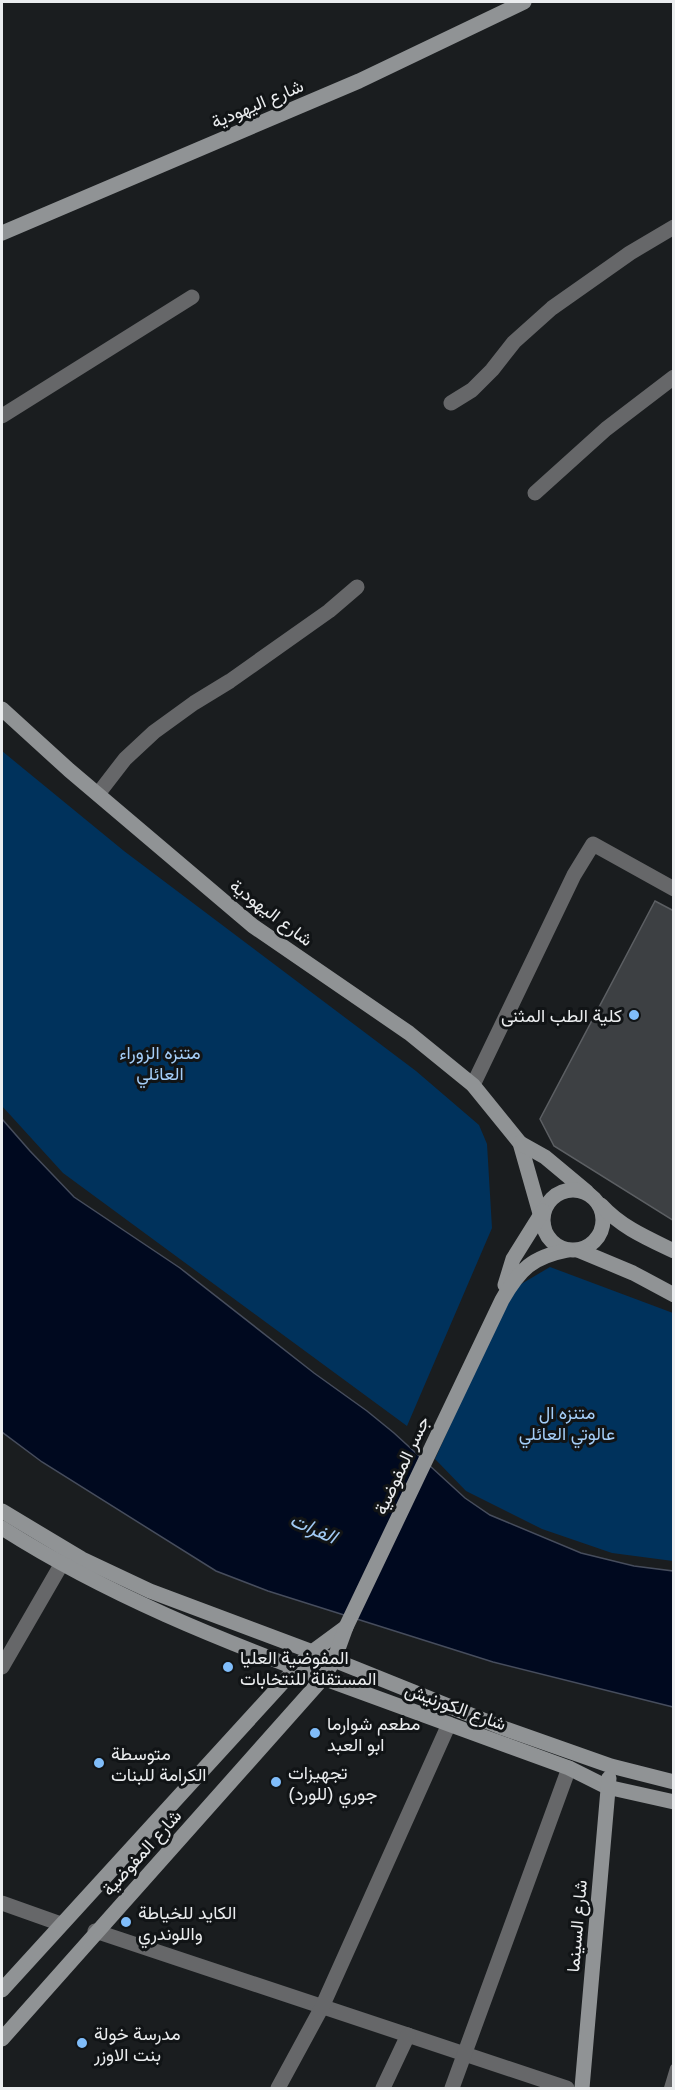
<svg xmlns="http://www.w3.org/2000/svg" width="675" height="2090" font-family="'Golos Text',Vazirmatn,sans-serif">
<rect width="100%" height="100%" fill="#1a1d1f"/>
<g fill="#00325c">
<polygon points="2,751 124,851 416,1071 479,1125 487,1144 492,1228 407,1426 63,1173 2,1106"/>
<polygon points="550,1267 673,1313 673,1561 612,1553 542,1529 466,1491 435,1459 511,1290"/>
</g>
<polygon fill="#00091f" stroke="#464d5d" stroke-width="1.5" points="2,1119 30,1151 74,1197 180,1268 314,1373 367,1411 394,1433 465,1498 490,1515 581,1553 634,1566 673,1571 673,1707 493,1662 268,1591 216,1571 42,1462 2,1432"/>
<polygon fill="#3d4043" stroke="#5c5f63" stroke-width="1.5" points="655,901 674,911 674,1221 554,1146 540,1119"/>
<g fill="none" stroke-linecap="round" stroke-linejoin="round">
<polyline stroke="#666769" stroke-width="8" points="668,2088 674,2068"/>
<g stroke="#666769" stroke-width="15">
<polyline points="451,403 472,390 492,370 514,342 552,308 630,253 674,227"/>
<polyline points="2,416 192,297"/>
<polyline points="535,493 606,429 674,377"/>
<polyline points="98,794 125,759 154,732 194,703 230,681 329,611 357,587"/>
<polyline points="473,1085 574,875 593,844 674,889"/>
<polyline points="2,1667 61,1565"/>
<polyline points="2,1903 61,1924"/>
<polyline points="95,1931 567,2088"/>
<polyline points="278,2088 322,2007 449,1724"/>
<polyline points="383,2088 408,2035"/>
<polyline points="452,2088 569,1768"/>
</g>
<g stroke="#909395" stroke-width="15">
<polyline points="2,233 359,81 524,2"/>
<polyline points="2,709 69,770 253,926 409,1033 473,1085 520,1143 543,1224"/>
<polyline points="520,1143 545,1157 587,1192"/>
<circle cx="573" cy="1220" r="30"/>
<path d="M 601,1205 C 621,1227 647,1238 674,1251"/>
<polyline points="578,1250 633,1273 674,1295"/>
<polyline points="505,1285 513,1259 543,1211"/>
<polyline points="2,1511 82,1559 150,1591 334,1660 503,1728 611,1766 674,1782"/>
<path d="M 2,1528 C 107,1595 222,1641 339,1684 C 415,1712 492,1740 569,1768 L 607,1787 L 674,1802"/>
<polyline points="2,1990 296,1668 312,1652 346,1627"/>
<path d="M 2,2039 L 323,1678 L 334,1660 L 346,1627 L 502,1300 C 520,1269 532,1257 568,1250"/>
<polyline points="582,2088 609,1778"/>
</g>
</g>
<g fill="#80bdfa" stroke="#111416" stroke-width="2">
<circle cx="634" cy="1015" r="6"/>
<circle cx="228" cy="1667" r="6"/>
<circle cx="315" cy="1733" r="6"/>
<circle cx="99" cy="1763" r="6"/>
<circle cx="276" cy="1782" r="6"/>
<circle cx="126" cy="1922" r="6"/>
<circle cx="82" cy="2043" r="6"/>
</g>
<g text-anchor="middle" dominant-baseline="central" stroke-width="6" stroke-linejoin="round" paint-order="stroke">
<g font-size="18" fill="#ebedef" stroke="#111416">
<text transform="translate(257 103) rotate(-23)">شارع اليهودية</text>
<text transform="translate(272 912) rotate(37)">شارع اليهودية</text>
<text transform="translate(401 1465) rotate(-65)">جسر المفوضية</text>
<text transform="translate(456 1706) rotate(20)">شارع الكورنيش</text>
<text transform="translate(141 1852) rotate(-48)">شارع المفوضية</text>
<text transform="translate(576 1926) rotate(-85)">شارع السينما</text>
</g>
<g font-size="18" fill="#ebedef" stroke="#111416" text-anchor="start">
<text x="622" y="1015" text-anchor="end">كلية الطب المثنى</text>
<text x="240" y="1657">المفوضية العليا<tspan x="240" dy="21">المستقلة للنتخابات</tspan></text>
<text x="327" y="1723">مطعم شوارما<tspan x="327" dy="21">ابو العبد</tspan></text>
<text x="111" y="1753">متوسطة<tspan x="111" dy="21">الكرامة للبنات</tspan></text>
<text x="288" y="1772">تجهيزات<tspan x="288" dy="21">جوري (للورد)</tspan></text>
<text x="138" y="1912">الكايد للخياطة<tspan x="138" dy="21">واللوندري</tspan></text>
<text x="94" y="2033">مدرسة خولة<tspan x="94" dy="21">بنت الاوزر</tspan></text>
</g>
<g font-size="18" fill="#a5cef8" stroke="#111416">
<text x="160" y="1052">متنزه الزوراء<tspan x="160" dy="21">العائلي</tspan></text>
<text x="567" y="1412">متنزه ال<tspan x="567" dy="21">عالوتي العائلي</tspan></text>
</g>
<g font-size="20" font-style="italic" fill="#a2cbf5" stroke="#111416">
<text transform="translate(314 1527) rotate(24)">الفرات</text>
</g>
</g>
<rect width="675" height="2090" fill="none" stroke="#ebedef" stroke-width="6"/>
</svg>
